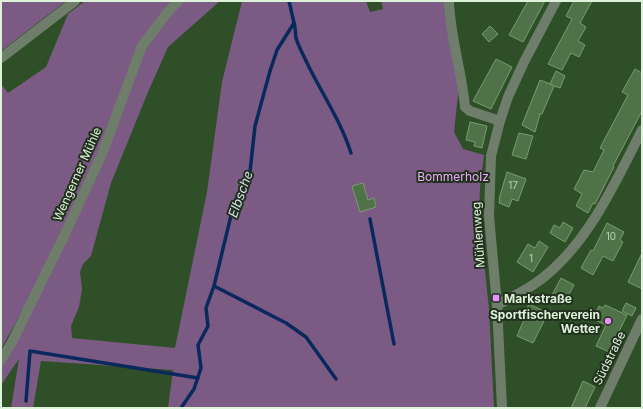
<svg xmlns="http://www.w3.org/2000/svg" width="643" height="409" font-family="Inter,sans-serif">
<rect width="100%" height="100%" fill="#2e4f27"/>
<g fill="#7b5b83">
<polygon points="1,1 66,1 1,51"/>
<path d="M 85,1 L 173,1 L 160,15 C 109,127 62,242 1,349 L 1,84 L 8,93 L 46,67 L 68,14 Z"/>
<polygon points="184,1 220,1 168,47 148,92 111,183 91,256 83,264 80,272 82,289 79,307 71,326 72,338 175,348 207,192 222,82 242,1 366,1 370,12 383,9 381,1 446,1 459,86 454,132 463,149 484,155 480,187 479,213 489,309 494,408 168,408 173,370 41,361 33,408 11,408 19,359 1,385 1,366 143,52 175,10"/>
</g>
<g fill="none" stroke-linecap="round" stroke-linejoin="round">
<g stroke="#09295d" stroke-width="3.5">
<path d="M 294,23 C 296,28 295,33 296,38 C 299,48 305,58 309,67 C 323,95 341,122 351,153"/>
<polyline points="370,219 394,344"/>
<polyline points="214,286 286,323 306,337 336,379"/>
<polyline points="26,401 30,351 198,378"/>
<polyline points="181,408 194,389 201,368 198,345 208,326 206,308 214,286 234,203 250,172 255,126 270,71 277,50 294,23 289,1"/>
</g>
</g>
<g fill="#507248" stroke="#789c70">
<polygon points="528,1 545,1 523,42 509,35"/>
<polygon points="574,1 592,1 580,23 586,27 578,41 585,45 579,57 571,53 562,70 548,64 572,19 566,16"/>
<polygon points="490,26 498,34 489,42 482,34"/>
<polygon points="496,59 512,67 491,109 473,101"/>
<polygon points="635,69 642,73 642,111 613,166 614,167 595,204 593,203 588,213 576,206 582,194 574,189 584,170 593,172 604,150 600,148 628,95 622,92"/>
<polygon points="556,71 565,76 560,88 554,86 542,114 540,114 535,132 522,125 540,80 553,85 550,84"/>
<polygon points="470,122 487,126 482,148 474,146 475,142 466,140"/>
<polygon points="519,133 533,136 526,159 512,155"/>
<polygon points="507,172 526,179 518,201 512,199 509,207 499,203 500,199 499,199"/>
<polygon points="363,183 368,200 374,198 376,207 360,212 352,186"/>
<polygon points="563,222 573,228 565,242 550,233 554,225 560,228"/>
<polygon points="607,223 624,232 620,240 623,242 613,261 603,256 593,275 581,268 591,250 593,251"/>
<polygon points="539,241 548,247 533,272 517,262 528,244 535,248"/>
<polygon points="642,253 642,289 628,282"/>
<polygon points="561,278 574,285 563,305 550,299"/>
<polygon points="626,303 636,308 632,316 622,311"/>
<polygon points="529,304 548,313 533,343 517,336 526,315 524,314"/>
<polygon points="605,305 627,315 609,352 596,346 606,325 593,319 599,306 603,308"/>
<polygon points="583,381 595,387 585,408 571,408"/>
</g>
<g fill="none" stroke-linecap="round" stroke-linejoin="round">
<g stroke="#6f7e6b" stroke-width="10">
<path d="M 449,1 C 450,37 462,72 465,107 L 470,111 L 500,121"/>
<polyline points="1,58 75,1"/>
<path d="M 497,305 C 513,297 529,289 544,277 C 590,240 616,181 642,130"/>
<polyline points="1,360 12,342 64,236 102,154 142,46 167,13 178,1"/>
<polyline points="502,408 497,305 489,216 491,156 500,121 508,97 524,62 556,1"/>
<polyline points="600,408 642,319"/>
</g>
</g>
<g fill="#e98efe" stroke="#22301e" stroke-width="1.5">
<rect x="492" y="294" width="8" height="8" rx="2"/>
<circle cx="608" cy="321" r="4"/>
</g>
<g text-anchor="middle" dominant-baseline="central" stroke-width="4" stroke-linejoin="round" paint-order="stroke">
<g font-size="10" fill="#bad2b6">
<text x="513" y="185">17</text>
<text x="611" y="236">10</text>
<text x="531" y="258">1</text>
</g>
<g font-size="12" fill="#def2da" stroke="#22301e">
<text transform="translate(77 174) rotate(-66)">Wengerner Mühle</text>
<text transform="translate(478 235) rotate(-94)">Mühlenweg</text>
<text transform="translate(609 358) rotate(-64)">Südstraße</text>
</g>
<g font-size="12" fill="#eeacfd" stroke="#22301e">
<text x="453" y="176">Bommerholz</text>
</g>
<g font-size="12" font-weight="bold" fill="#def2da" stroke="#22301e" text-anchor="start">
<text x="504" y="298">Markstraße</text>
<text x="600" y="314" text-anchor="end">Sportfischerverein<tspan x="600" dy="14">Wetter</tspan></text>
</g>
<g font-size="13" font-style="italic" fill="#d5dff0" stroke="#22301e">
<text transform="translate(240 194) rotate(-70)">Elbsche</text>
</g>
</g>
<rect width="643" height="409" fill="none" stroke="#def2da" stroke-width="4"/>
</svg>
